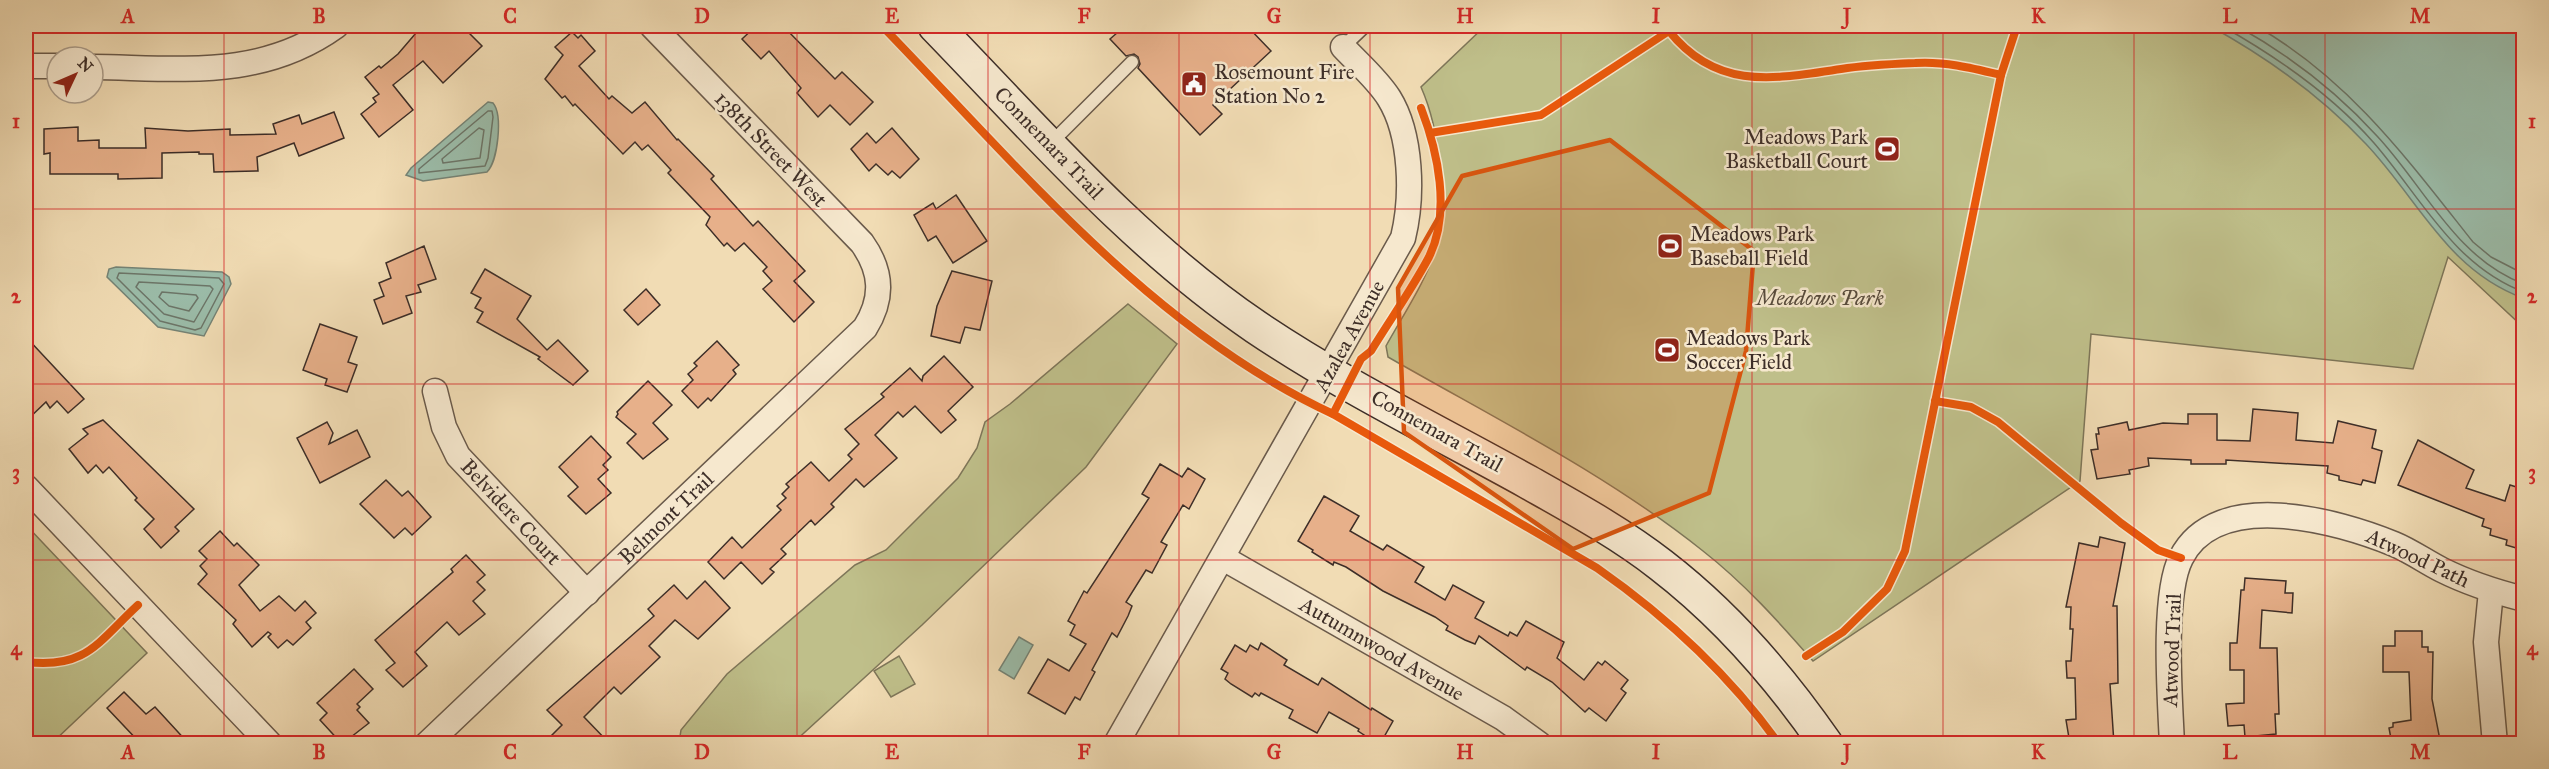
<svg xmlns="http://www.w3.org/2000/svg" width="2549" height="769" font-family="'IM FELL Great Primer',serif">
<rect width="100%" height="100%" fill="#f1dcb4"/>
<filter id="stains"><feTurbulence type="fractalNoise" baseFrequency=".00333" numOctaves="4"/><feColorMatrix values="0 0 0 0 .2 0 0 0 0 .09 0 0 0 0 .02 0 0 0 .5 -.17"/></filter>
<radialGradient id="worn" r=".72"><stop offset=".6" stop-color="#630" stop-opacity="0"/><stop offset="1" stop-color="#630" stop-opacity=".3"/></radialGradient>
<g fill="#bfbf8a" stroke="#7e7659" stroke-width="1.5">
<path d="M 1485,26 L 2523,26 L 2523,327 L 2448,257 L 2413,369 L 2091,334 L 2080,481 L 1813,661 C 1779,622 1744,583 1703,551 C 1607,474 1494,418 1388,357 L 1386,346 C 1426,275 1451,247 1440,162 C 1436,135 1432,112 1421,87 Z"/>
<polygon points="1128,304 1177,344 1086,467 922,625 793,743 679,743 681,730 727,674 855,565 886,550 958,478 977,448 985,422 1010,404"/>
<polygon points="26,525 147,653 52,743 26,742"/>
<polygon points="899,656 915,684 891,697 874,671"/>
</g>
<g fill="#9bbca9" stroke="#758375" stroke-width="1.5">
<path d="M 2210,26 L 2523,26 L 2523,298 C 2447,270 2419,200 2366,144 C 2321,96 2268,58 2210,26 Z"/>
<path d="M 488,102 L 493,103 C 503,115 498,161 487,172 L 423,181 L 406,175 L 411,168 Z"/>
<polygon points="116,267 222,272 229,277 231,284 204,336 158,327 107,277 109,269"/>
<polygon points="1019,637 1033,645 1014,679 999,670"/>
</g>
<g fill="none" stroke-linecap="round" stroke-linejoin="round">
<g stroke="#6c7568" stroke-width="1.5">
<path d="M 2222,26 C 2277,57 2332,95 2374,143 C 2420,196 2454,266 2524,292"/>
<path d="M 2237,26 C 2289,55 2337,92 2377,136 C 2424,186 2456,259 2524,284"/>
<path d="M 2256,26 C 2349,79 2408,160 2473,242 L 2491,257 L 2524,274"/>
<polygon points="488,111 492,111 493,117 488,158 485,166 419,173 419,169"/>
<polygon points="479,128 484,130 480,158 443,163 442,159"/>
<polygon points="119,273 219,278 224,284 201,328 195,330 160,321 117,278"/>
<polygon points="139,282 210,286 213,289 194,322 164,314 136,287"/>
<polygon points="162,292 196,295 198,298 189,311 169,306 159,297"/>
</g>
</g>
<g fill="#e7b08a" stroke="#3d2e28" stroke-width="1.5">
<polygon points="422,26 462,26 482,46 443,83 423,61 393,85 413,110 379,137 361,114 376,102 373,98 379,94 365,77 379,66 381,68 398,54"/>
<polygon points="756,26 783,26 835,79 842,72 873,102 850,125 830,105 818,117 797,93 801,88 769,51 761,59 742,39"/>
<polygon points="1125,26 1232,26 1239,33 1247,26 1271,51 1213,105 1222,114 1200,135 1138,68 1140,64 1138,57 1134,54 1126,56 1110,39"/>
<polygon points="572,32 578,38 581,35 595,51 579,66 609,99 612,96 632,113 645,102 677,140 678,139 714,176 711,179 753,226 758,221 805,271 794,281 814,302 794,322 763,289 772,281 763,271 767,267 744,243 735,251 727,243 724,246 706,225 710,217 668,173 671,170 648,145 642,150 635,142 623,154 575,104 573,106 565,96 562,98 545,79 563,55 555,47"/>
<polygon points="334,112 344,138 299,156 294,143 257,157 258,171 214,172 213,154 199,154 199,152 162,153 162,178 118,179 118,174 50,174 50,153 44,154 44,129 78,127 78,141 99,140 99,148 146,148 145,128 188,131 230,129 230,135 276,134 273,124 299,115 302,124"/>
<polygon points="892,128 919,159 900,178 892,171 888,175 876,164 869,171 851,149 867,133 876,143"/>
<polygon points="956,195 987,241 953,263 936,236 928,241 914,215 933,203 936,209"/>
<polygon points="424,246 436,279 418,285 421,292 406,296 412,313 383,324 374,300 384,296 379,283 391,278 386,263"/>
<polygon points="485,269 531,296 517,319 547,350 558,340 588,371 573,385 538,359 540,357 477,322 483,312 475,308 481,298 471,293"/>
<polygon points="952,271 992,281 980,330 965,327 960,343 931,336 937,306"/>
<polygon points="646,289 660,305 638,325 624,310"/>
<polygon points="320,324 357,337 348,362 357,365 347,392 325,385 327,379 303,370"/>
<polygon points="26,337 84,399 68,413 57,401 50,408 46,402 26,421"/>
<polygon points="717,341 739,365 733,370 736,374 711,401 708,398 698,408 682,391 693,380 688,374 697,366 694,363"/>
<polygon points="944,356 973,387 948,411 956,420 941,433 915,406 903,417 898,412 875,435 897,458 864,487 856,479 831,504 834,507 815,525 811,520 781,549 786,554 770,569 774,572 762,584 741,562 724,579 708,562 732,537 742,548 781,510 777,506 786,498 782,494 789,487 786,484 811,462 829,481 852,459 848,455 859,444 845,429 884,397 881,394 910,368 922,381 923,376"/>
<polygon points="648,381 672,405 653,423 668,439 643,459 627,443 636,434 616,417 618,414 617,412"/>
<polygon points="2253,409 2298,413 2296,440 2333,443 2338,421 2376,430 2372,448 2382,451 2375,483 2363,480 2361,485 2339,480 2339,476 2327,473 2328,466 2226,460 2226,464 2191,464 2191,460 2148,458 2149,466 2129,470 2130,474 2097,479 2091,450 2098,449 2096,434 2099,434 2098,428 2127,422 2129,430 2163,423 2188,424 2188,414 2217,414 2217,440 2250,441"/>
<polygon points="103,420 194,509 175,527 179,531 161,548 144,529 154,519 135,500 137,498 109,467 103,473 96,465 88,473 69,449 88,434 83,429"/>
<polygon points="327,422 333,433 329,444 357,430 370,457 320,483 297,438"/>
<polygon points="591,436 611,457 603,465 608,470 598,479 611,493 586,514 568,496 578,487 559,467"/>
<polygon points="2418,440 2474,470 2466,488 2505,501 2510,485 2523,489 2523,550 2506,545 2507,540 2490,535 2491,529 2482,526 2484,519 2398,485"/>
<polygon points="1160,464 1182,477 1188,468 1205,479 1189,509 1183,505 1161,542 1167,545 1152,573 1146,570 1126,602 1132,606 1128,616 1117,637 1112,633 1092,670 1095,672 1080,700 1075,697 1065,714 1028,693 1048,659 1069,671 1086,644 1070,635 1075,625 1068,621 1084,591 1087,593 1149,498 1142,494"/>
<polygon points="386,480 402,496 408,491 431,517 412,535 405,528 394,538 360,504"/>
<polygon points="1324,496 1359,516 1350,531 1383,550 1387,545 1424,567 1415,582 1445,600 1453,585 1484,602 1475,618 1508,636 1510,632 1517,636 1526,621 1564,642 1557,658 1584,680 1598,662 1602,665 1605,661 1628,680 1621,689 1626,693 1606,721 1589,708 1585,712 1552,682 1527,667 1525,670 1479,636 1475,644 1465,640 1446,630 1448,626 1435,617 1383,591 1346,567 1334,562 1333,565 1312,552 1313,550 1298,541"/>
<polygon points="220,531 234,546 237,543 259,565 239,585 260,611 279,596 295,611 305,601 316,613 306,622 311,628 293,645 287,640 278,648 268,637 271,634 268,632 252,647 233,624 236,620 198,584 207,574 200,566 207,559 199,551"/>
<polygon points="2100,537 2125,543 2113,606 2117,606 2118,683 2110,684 2114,744 2070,744 2066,720 2076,719 2075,678 2067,678 2066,661 2071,661 2073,629 2070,629 2071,607 2066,607 2079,543 2098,547"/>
<polygon points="466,555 485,575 477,582 485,590 473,601 485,614 459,635 447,622 415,652 427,666 403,687 386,670 395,663 375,640 453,572 451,569"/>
<polygon points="2245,578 2286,581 2285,593 2293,593 2292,613 2262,610 2260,648 2277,648 2279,714 2275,714 2276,734 2245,737 2244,725 2228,726 2226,704 2244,703 2244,670 2230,670 2230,643 2237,643 2241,590 2244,590"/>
<polygon points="705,581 730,608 698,639 675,620 649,646 660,657 621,694 614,687 584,717 610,744 543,744 562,725 547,710 654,616 648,609 674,585 687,599"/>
<polygon points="2395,631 2422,631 2422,647 2428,647 2428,652 2433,652 2432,699 2440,740 2435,740 2435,744 2392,744 2389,728 2393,727 2393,723 2411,720 2409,672 2383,672 2383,646 2395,646"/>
<polygon points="1261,643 1287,660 1284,665 1318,685 1322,678 1371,710 1372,708 1393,721 1380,744 1359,744 1364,735 1358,731 1359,729 1329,712 1317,733 1289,718 1293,710 1261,693 1259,696 1255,693 1252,697 1231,684 1225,679 1228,673 1221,669 1235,645 1246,652 1250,645 1258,650"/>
<polygon points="354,669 373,689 357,704 360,707 357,710 369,723 342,744 320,720 327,713 317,703"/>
<polygon points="124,692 146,714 155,707 189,744 141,744 107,708"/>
</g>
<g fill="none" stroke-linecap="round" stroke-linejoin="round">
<defs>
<g id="lane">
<polyline points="1343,47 1365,26"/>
<polyline points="1051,143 1132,62"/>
</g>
<g id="street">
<polyline points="26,66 57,66"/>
<path d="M 93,67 C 181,68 261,80 336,26"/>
<polyline points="435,391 444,427 458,456 587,593"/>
<polyline points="26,487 270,744"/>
<polyline points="1223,558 1503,718 1539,744"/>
<polyline points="2491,591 2486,642 2495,744"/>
<path d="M 427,744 L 865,328 C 884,298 882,271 862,243 L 652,26"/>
<path d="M 1116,744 L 1403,238 C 1413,197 1412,135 1389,98 C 1377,79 1358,63 1343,47"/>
<path d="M 2172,744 C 2170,700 2162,595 2181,558 C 2217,487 2338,521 2394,544 C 2411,551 2426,562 2442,570 C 2468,583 2496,592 2524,599"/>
</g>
<path id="secondary" d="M 935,26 C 1037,131 1134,244 1256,327 C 1342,385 1438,432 1528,482 C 1574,508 1620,533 1661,565 C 1726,615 1779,676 1826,744"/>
</defs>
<use href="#lane" stroke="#6a5a4b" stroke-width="15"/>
<use href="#street" stroke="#6a5a4b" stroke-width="27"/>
<use href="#secondary" stroke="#3d2e28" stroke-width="36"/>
<use href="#lane" stroke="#f6e8ce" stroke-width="12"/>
<use href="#street" stroke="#f6e8ce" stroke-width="24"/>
<use href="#secondary" stroke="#f6e8ce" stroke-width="33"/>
<defs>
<g id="cycleway">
<path d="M 882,26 C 1018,166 1152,330 1333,414 L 1597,568 C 1667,617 1729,674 1779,744"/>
<path d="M 1430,133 L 1541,115 L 1669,31 C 1717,91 1774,79 1841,69 C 1865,65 1890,64 1915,63 C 1944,61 1972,68 2001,75"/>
<polyline points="1935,401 1971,407 1998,422 2121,523 2158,550 2181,558"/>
<path d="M 1333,414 L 1361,359 L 1371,351 C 1390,320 1412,289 1429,257 C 1451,212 1438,152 1421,108"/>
<polyline points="1806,656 1843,632 1887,589 1905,551 2001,75 2017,26"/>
<path d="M 26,662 C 86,669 97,643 138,605"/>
</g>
</defs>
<use href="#cycleway" stroke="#f6e8ce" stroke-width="11"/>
<use href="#cycleway" stroke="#e8590c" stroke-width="8"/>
</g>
<path fill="#d7550f" fill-opacity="0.2" stroke="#d7550f" stroke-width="4.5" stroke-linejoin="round" d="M 1610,140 L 1754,251 L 1746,351 L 1709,493 L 1573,549 L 1404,432 L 1398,288 L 1462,176 Z"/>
<path fill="none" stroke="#d62828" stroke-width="1.5" stroke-opacity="0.55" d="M 224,26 L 224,744M 415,26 L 415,744M 606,26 L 606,744M 797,26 L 797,744M 988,26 L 988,744M 1179,26 L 1179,744M 1370,26 L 1370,744M 1561,26 L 1561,744M 1752,26 L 1752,744M 1943,26 L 1943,744M 2134,26 L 2134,744M 2325,26 L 2325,744M 26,209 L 2524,209M 26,384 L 2524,384M 26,560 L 2524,560"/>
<defs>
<symbol id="civic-square" viewBox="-11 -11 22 22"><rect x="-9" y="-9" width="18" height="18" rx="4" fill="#8f2418" stroke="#f6e8ce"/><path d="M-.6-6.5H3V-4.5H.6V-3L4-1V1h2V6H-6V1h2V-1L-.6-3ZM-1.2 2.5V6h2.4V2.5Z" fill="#fff"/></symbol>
<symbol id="stadium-square" viewBox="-11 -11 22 22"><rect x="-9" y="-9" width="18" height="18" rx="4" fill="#8f2418" stroke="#f6e8ce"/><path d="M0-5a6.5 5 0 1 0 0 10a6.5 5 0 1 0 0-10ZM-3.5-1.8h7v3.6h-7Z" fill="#fff"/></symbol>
</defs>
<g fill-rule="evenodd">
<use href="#civic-square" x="1179" y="69" width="30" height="30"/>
<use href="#stadium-square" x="1872" y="134" width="30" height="30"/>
<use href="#stadium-square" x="1655" y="231" width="30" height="30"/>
<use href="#stadium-square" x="1652" y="335" width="30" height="30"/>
</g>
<g text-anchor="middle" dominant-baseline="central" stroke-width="5" stroke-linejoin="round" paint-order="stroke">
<g font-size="21" fill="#3d2e28" stroke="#f6e8ce" text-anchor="start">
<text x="1214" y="72">Rosemount Fire<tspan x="1214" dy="24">Station No 2</tspan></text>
<text x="1868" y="137" text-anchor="end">Meadows Park<tspan x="1868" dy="24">Basketball Court</tspan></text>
<text x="1690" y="234">Meadows Park<tspan x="1690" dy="24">Baseball Field</tspan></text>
<text x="1686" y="338">Meadows Park<tspan x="1686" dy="24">Soccer Field</tspan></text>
</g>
<g font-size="21" fill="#3d2e28" stroke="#f6e8ce">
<text transform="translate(1049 143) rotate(46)">Connemara Trail</text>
<text transform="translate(771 149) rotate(46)">138th Street West</text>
<text transform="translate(1349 336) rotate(-61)">Azalea Avenue</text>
<text transform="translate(1437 431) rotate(29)">Connemara Trail</text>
<text transform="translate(511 512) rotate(47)">Belvidere Court</text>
<text transform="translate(666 518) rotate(-44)">Belmont Trail</text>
<text transform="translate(2418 558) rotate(25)">Atwood Path</text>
<text transform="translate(1382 649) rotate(30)">Autumnwood Avenue</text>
<text transform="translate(2172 650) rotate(-88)">Atwood Trail</text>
</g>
<g font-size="21" font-style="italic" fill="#574b3c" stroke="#f6e8ce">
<text x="1820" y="298">Meadows Park</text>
</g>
</g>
<rect width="2549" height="769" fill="none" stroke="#f1dcb4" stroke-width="66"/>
<g transform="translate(75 75) rotate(46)"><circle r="28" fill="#f6e8ce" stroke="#ac9e8c" stroke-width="1.5"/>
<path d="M0-4.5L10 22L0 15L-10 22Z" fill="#8f2418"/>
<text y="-9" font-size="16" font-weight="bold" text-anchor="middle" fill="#3d2e28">N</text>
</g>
<rect x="33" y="33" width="2483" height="703" fill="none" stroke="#d62828" stroke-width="2"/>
<g font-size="20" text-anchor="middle" font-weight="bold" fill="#d62828">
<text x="128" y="23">A</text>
<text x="319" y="23">B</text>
<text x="510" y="23">C</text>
<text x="702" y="23">D</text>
<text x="892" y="23">E</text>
<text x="1084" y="23">F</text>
<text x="1274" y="23">G</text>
<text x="1465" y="23">H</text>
<text x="1656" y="23">I</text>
<text x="1847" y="23">J</text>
<text x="2038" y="23">K</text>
<text x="2230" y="23">L</text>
<text x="2420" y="23">M</text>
<text x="16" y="128">1</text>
<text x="2532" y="128">1</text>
<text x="16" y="303">2</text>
<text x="2532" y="303">2</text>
<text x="16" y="479">3</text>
<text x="2532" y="479">3</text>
<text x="16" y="655">4</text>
<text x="2532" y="655">4</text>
<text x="128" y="759">A</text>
<text x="319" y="759">B</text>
<text x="510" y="759">C</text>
<text x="702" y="759">D</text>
<text x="892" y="759">E</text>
<text x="1084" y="759">F</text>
<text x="1274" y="759">G</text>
<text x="1465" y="759">H</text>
<text x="1656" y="759">I</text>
<text x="1847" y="759">J</text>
<text x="2038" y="759">K</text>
<text x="2230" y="759">L</text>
<text x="2420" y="759">M</text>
</g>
<rect width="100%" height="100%" filter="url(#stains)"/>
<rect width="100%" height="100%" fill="url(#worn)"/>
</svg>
